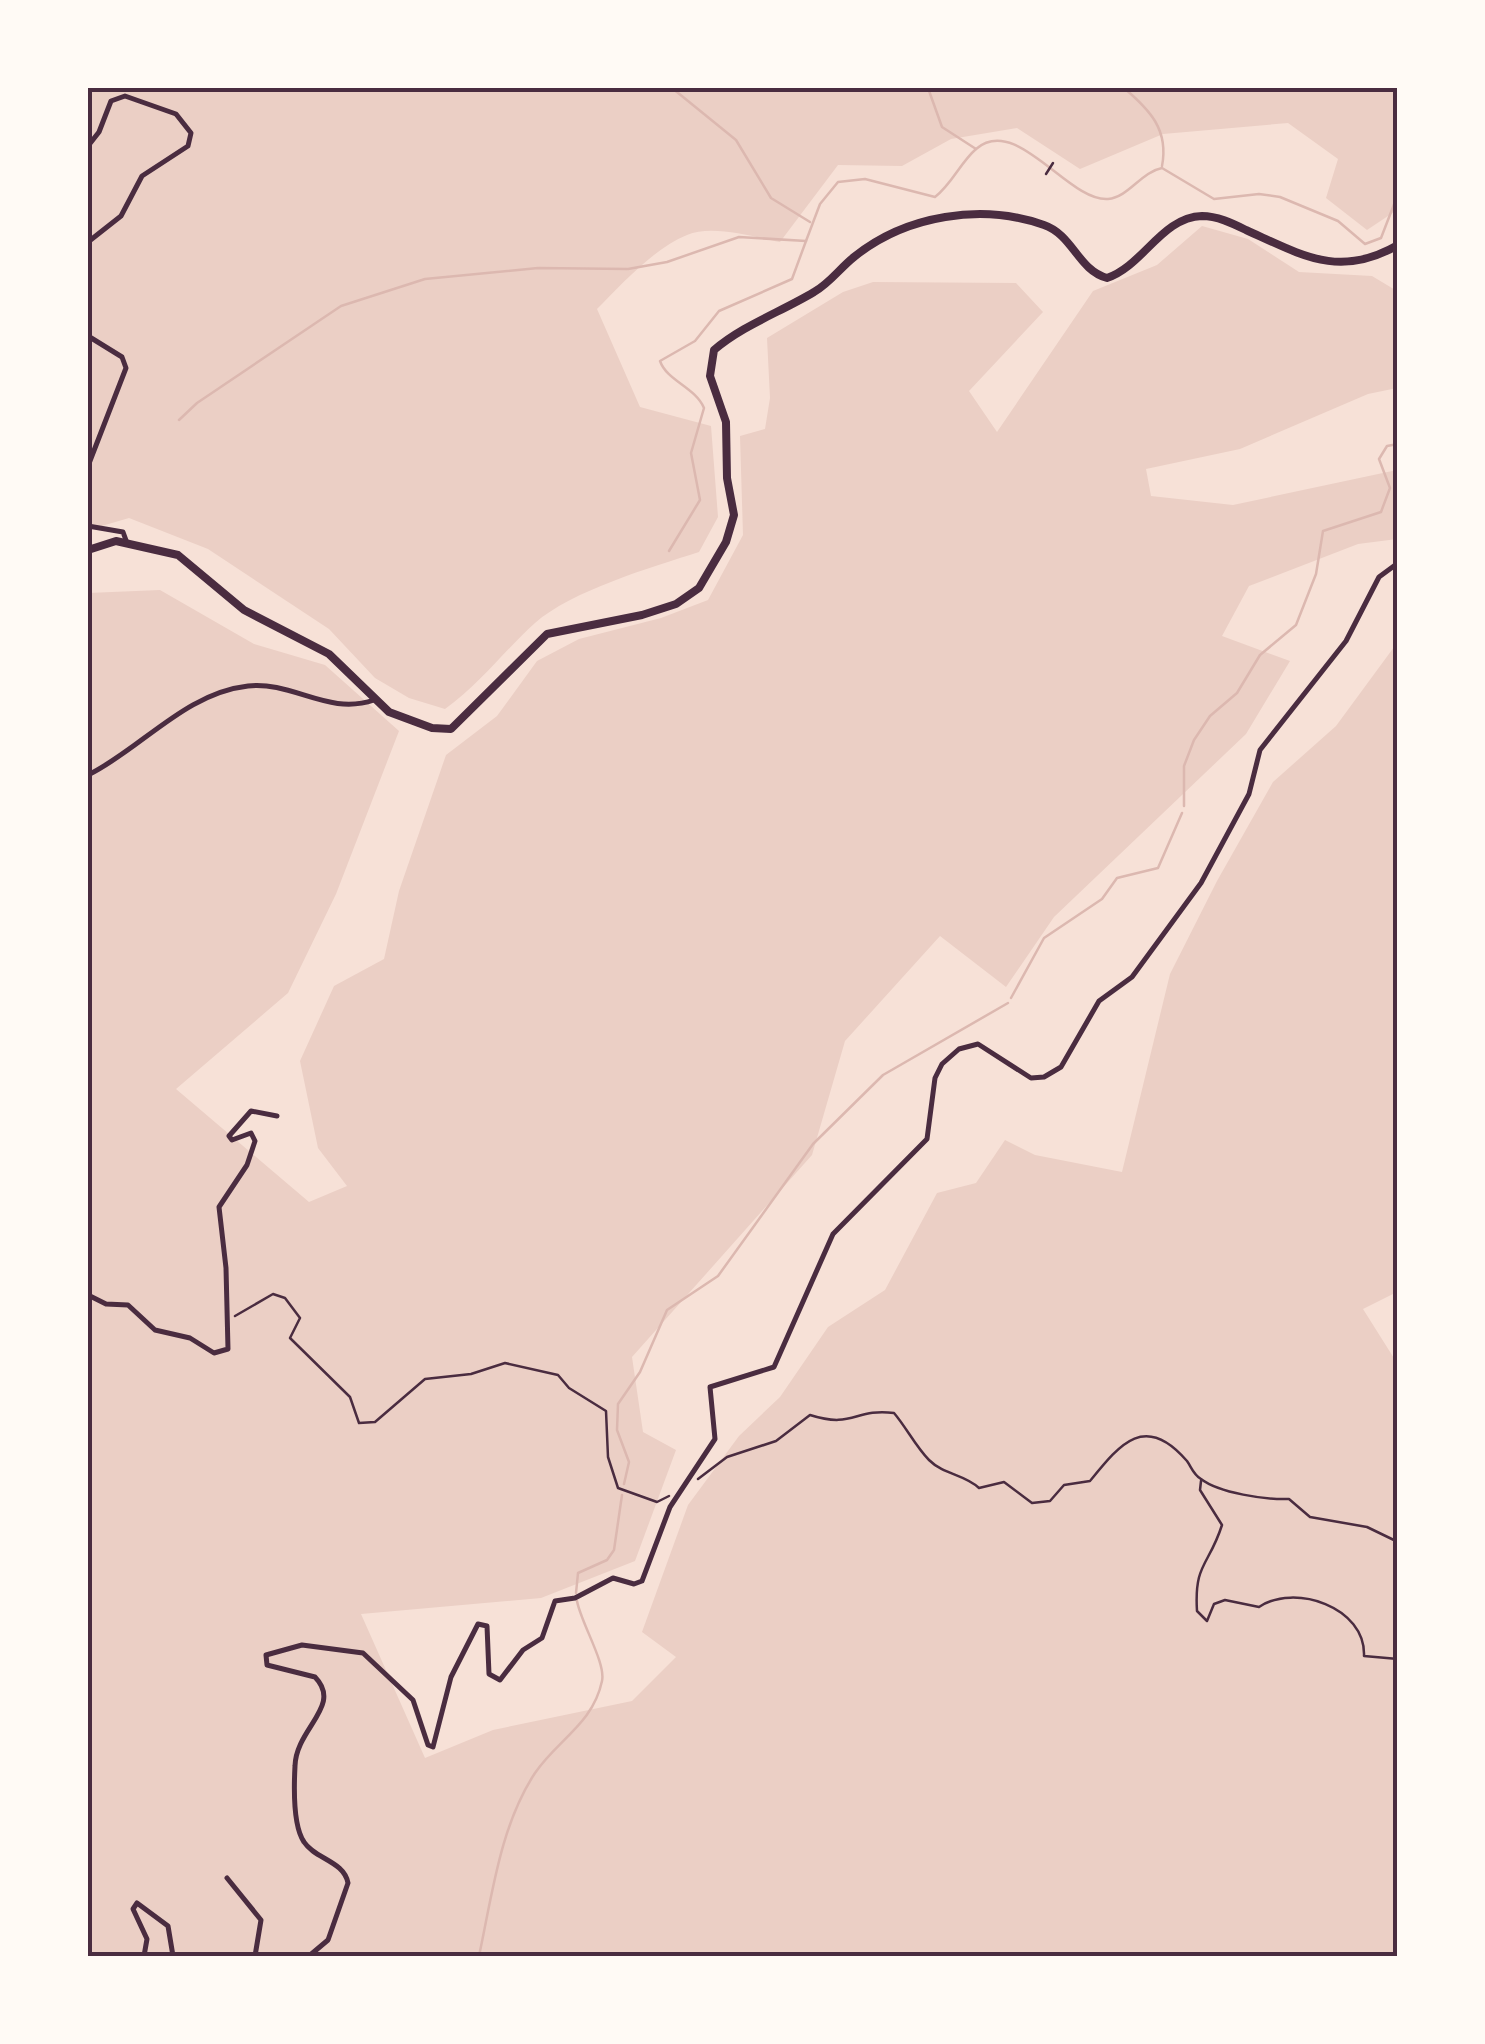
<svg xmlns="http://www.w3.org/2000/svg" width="1485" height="2044" font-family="'Alegreya Sans',sans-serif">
<rect width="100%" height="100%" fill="#f7e1d7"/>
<g fill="#ebcfc5">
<path d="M 88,88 L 1397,88 L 1397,210 L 1367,230 L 1326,198 L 1338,159 L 1288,123 L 1163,134 L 1080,169 L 1017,128 L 951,139 L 902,166 L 838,165 L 780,242 C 754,237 712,224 687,235 C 653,249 622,284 597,309 L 640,407 L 711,426 L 718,517 L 699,552 C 652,567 571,591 535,623 C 503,652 480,684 445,709 L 409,698 L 375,678 L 329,629 L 208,549 L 129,518 L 88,530 Z"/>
<polygon points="1202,226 1248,239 1299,272 1372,276 1397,291 1397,388 1368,394 1240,449 1146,469 1151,496 1233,505 1397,470 1397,539 1358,544 1249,586 1222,636 1290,661 1246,734 1054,917 1006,987 940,936 845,1041 812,1155 632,1357 643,1432 676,1450 635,1561 541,1598 361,1614 425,1758 493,1730 632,1701 676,1657 642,1632 688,1505 739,1436 780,1397 828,1327 885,1290 937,1193 976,1183 1005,1140 1035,1155 1122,1172 1170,974 1217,881 1273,782 1336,726 1397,643 1397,1292 1363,1309 1397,1363 1397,1956 88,1956 88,593 160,590 254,644 325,665 399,731 336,894 288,993 176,1089 309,1202 347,1186 318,1148 300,1061 334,986 384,959 399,891 446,755 497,716 537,661 579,639 661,618 708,600 743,535 740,436 765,429 770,398 767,338 843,292 873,282 1016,283 1043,312 969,391 997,432 1093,291 1157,265"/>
</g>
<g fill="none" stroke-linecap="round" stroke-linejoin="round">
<g stroke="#dcb8b0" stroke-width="2.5">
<polyline points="672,88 736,140 771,198 810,222"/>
<polyline points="928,88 942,127 976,149"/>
<path d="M 1124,88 C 1150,110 1169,130 1162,166"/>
<path d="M 179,420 L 197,403 L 341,306 L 425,279 L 538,268 L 628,269 L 667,262 L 739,237 L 806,241 L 820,204 L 838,182 L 865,179 L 935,197 C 952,184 960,163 976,149 C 1017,114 1068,202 1108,199 C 1129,197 1141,172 1162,168 L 1214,199 L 1259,194 L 1280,197 L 1338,221 L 1365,244 L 1381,238 L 1398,194"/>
<path d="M 669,551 L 700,500 L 691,453 L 704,408 C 695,387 667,381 660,361 L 695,341 L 719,311 L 792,279 L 806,241"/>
<polyline points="1184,806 1184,766 1194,740 1210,716 1237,693 1260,655 1296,625 1316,574 1323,531 1381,512 1390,488 1379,459 1387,446 1398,444"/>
<polyline points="1011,998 1044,938 1102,899 1117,878 1158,868 1182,813"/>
<polyline points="624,1484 629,1462 617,1430 618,1404 640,1372 667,1310 718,1276 813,1144 883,1075 1008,1003"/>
<polyline points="576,1593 578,1573 607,1560 614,1550 622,1495"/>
<path d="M 479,1956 C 492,1896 500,1826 535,1773 C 557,1740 593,1724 602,1681 C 606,1663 581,1623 577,1601"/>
</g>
<g stroke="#4a2c40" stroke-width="2.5">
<polyline points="235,1316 273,1294 285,1298 300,1318 290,1338 350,1397 359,1423 375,1422 425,1379 471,1374 505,1363 558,1375 569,1388 606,1411 608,1457 618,1488 657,1502 669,1496"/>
<path d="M 698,1479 L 727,1457 L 776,1441 L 810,1415 C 854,1429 854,1408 894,1413 C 906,1427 916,1447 929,1460 C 944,1475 964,1474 979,1488 L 1004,1482 L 1032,1503 L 1050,1501 L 1064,1485 L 1090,1481 C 1120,1444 1145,1412 1187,1461 C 1192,1468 1193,1474 1201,1479 C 1219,1493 1266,1500 1289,1499 L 1310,1517 L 1367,1527 L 1398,1542"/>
<path d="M 1201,1481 L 1200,1490 L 1222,1525 C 1209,1566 1194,1563 1197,1611 L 1207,1621 L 1214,1604 L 1225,1600 L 1259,1607 C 1294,1583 1366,1607 1364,1656 L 1398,1659"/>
</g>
<polyline stroke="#4a2c40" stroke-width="2.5" points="1046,174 1053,163"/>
<g stroke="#4a2c40" stroke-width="5">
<polyline points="88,146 99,132 111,101 125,96 176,114 191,133 188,146 142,176 121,216 88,242"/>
<polyline points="88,336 122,357 126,368 88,466"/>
<polyline points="88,526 123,532 127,543"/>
<path d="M 88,775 C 141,749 185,693 248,686 C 293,681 328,716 374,700"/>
<polyline points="88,1295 106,1304 128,1305 155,1330 190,1338 214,1353 228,1349 226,1268 219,1207 247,1165 255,1141 251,1133 232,1140 229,1136 251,1111 277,1116"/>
<polyline points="227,1878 261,1920 255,1956"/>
<polyline points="144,1956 147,1939 133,1909 137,1903 168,1926 173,1956"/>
<path d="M 309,1956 L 328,1940 L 348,1883 C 344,1861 315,1859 304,1842 C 293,1826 294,1785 295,1766 C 296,1728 343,1706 315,1677 L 267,1665 L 266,1655 L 302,1645 L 363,1653 L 413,1700 L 428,1745 L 433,1747 L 451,1677 L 478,1624 L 487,1626 L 489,1674 L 500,1680 L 523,1650 L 542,1638 L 555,1601 L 575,1598 L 613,1578 L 634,1584 L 642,1581 L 670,1507 L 715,1439 L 710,1387 L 774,1367 L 833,1234 L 927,1139 L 935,1078 L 942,1064 L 959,1049 L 978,1044 L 1031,1078 L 1044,1077 L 1061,1067 L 1099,1001 L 1132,977 L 1201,883 L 1249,794 L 1260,750 L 1346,641 L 1379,577 L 1398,563"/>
</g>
<path stroke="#4a2c40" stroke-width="8" d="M 88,550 L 116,541 L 178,555 L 244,610 L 329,654 L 389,712 L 432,728 L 451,729 L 547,634 L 642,615 L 676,604 L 699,588 L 726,542 L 734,515 L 727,478 L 726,422 L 710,376 L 714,350 C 743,325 781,312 814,292 C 830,283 840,268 854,257 C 906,215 982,203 1044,225 C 1073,235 1078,270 1107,278 C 1143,266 1162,217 1202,216 C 1217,216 1232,223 1246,230 C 1302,255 1339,279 1398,245"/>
</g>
<rect width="1485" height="2044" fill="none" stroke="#fffaf5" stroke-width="180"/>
<rect x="90" y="90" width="1305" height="1864" fill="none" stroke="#4a2c40" stroke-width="4"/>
</svg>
